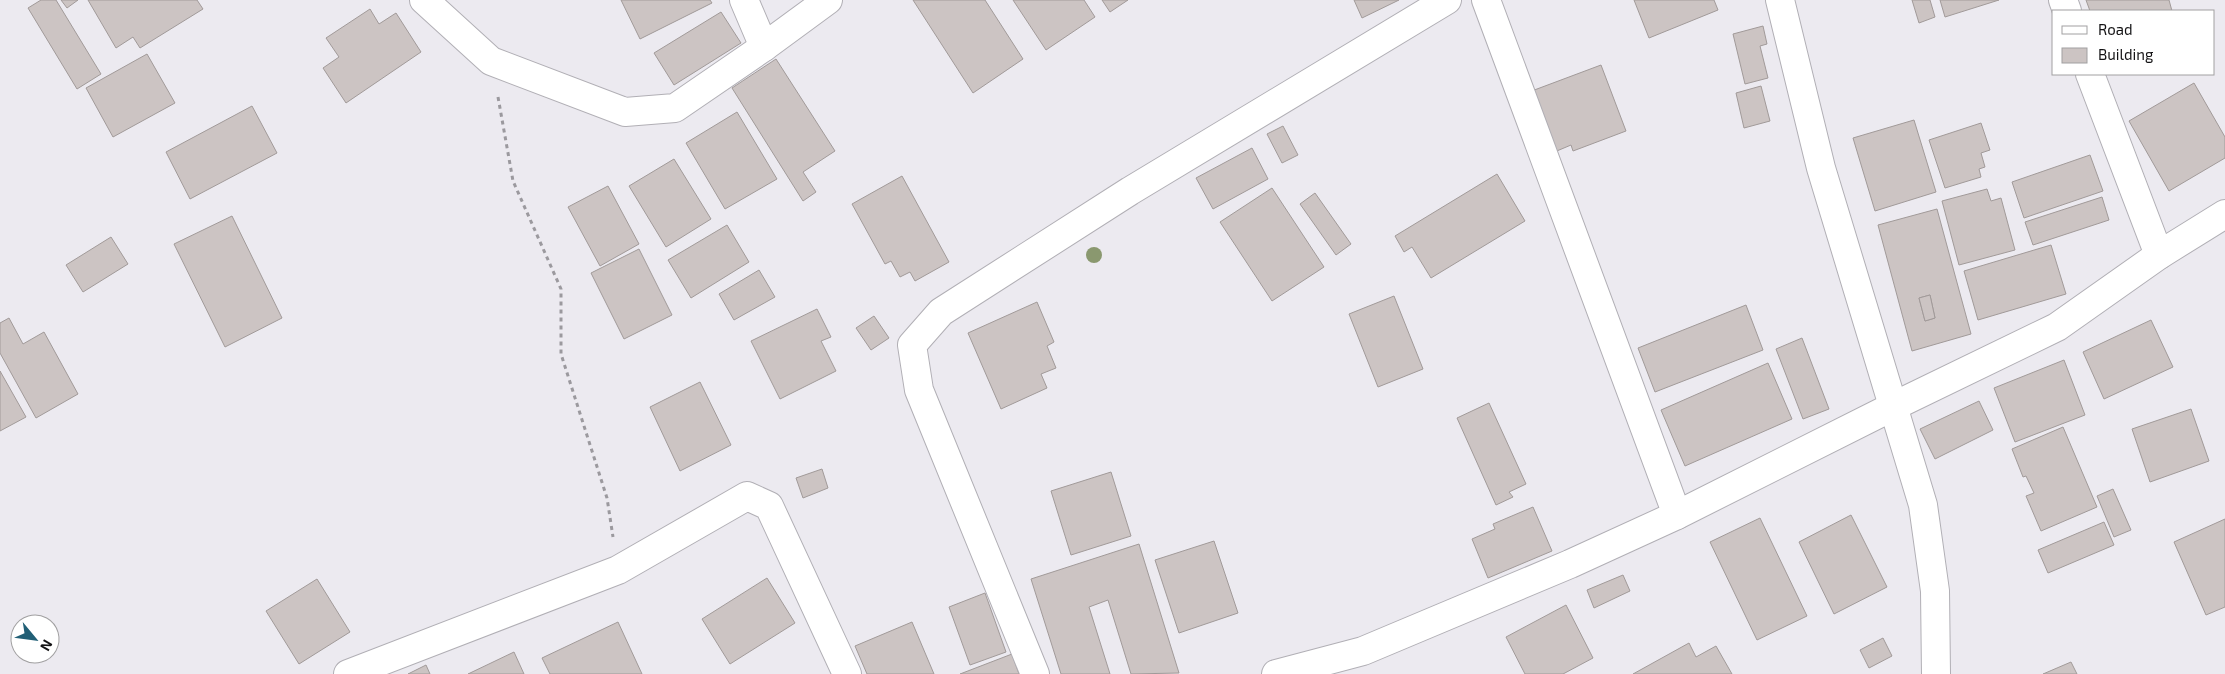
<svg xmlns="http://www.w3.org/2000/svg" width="2225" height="674" font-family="'Exo 2',sans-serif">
<rect width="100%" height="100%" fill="#eceaf0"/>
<g fill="#ccc4c3" stroke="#a19a99" fill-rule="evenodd">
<polygon points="41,0 56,0 101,74 77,89 28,8"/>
<polygon points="61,0 78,0 67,8"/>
<polygon points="88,0 197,0 203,9 140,48 133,37 116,48"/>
<polygon points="621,0 710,0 712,3 640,39"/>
<polygon points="913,0 985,0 1023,59 973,93"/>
<polygon points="1013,0 1084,0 1095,17 1046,50"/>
<polygon points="1102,0 1128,0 1110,12"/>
<polygon points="1354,0 1399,0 1362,18"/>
<polygon points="1634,0 1714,0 1718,10 1649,38"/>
<polygon points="1912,0 1930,0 1935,17 1919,23"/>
<polygon points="1940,0 1999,0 1945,17"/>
<polygon points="2086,0 2169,0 2172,11 2090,11"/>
<polygon points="370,9 379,24 396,13 421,52 346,103 323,68 339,57 326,38"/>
<polygon points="721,12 741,43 674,85 654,53"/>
<polygon points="1763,26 1767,44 1760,46 1768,78 1745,84 1733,34"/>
<polygon points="147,54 175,103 113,137 86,88"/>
<polygon points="776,59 835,151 803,172 816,192 803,201 732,88"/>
<polygon points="1601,65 1626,131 1573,151 1571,145 1552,153 1529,92"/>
<polygon points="2194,83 2225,137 2225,158 2169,191 2129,121"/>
<polygon points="1761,86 1770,121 1744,128 1736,93"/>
<polygon points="252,106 277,153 190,199 166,152"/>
<polygon points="737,112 777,179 725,209 686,143"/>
<polygon points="1914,120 1936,192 1875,211 1853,138"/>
<polygon points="1981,123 1990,150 1981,153 1985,167 1979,169 1981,177 1945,188 1929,140"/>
<polygon points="1283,126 1298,155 1282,163 1267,134"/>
<polygon points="1252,148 1268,179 1213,209 1196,178"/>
<polygon points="2090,155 2103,191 2024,218 2012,182"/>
<polygon points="674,159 711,219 666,247 629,186"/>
<polygon points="1497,174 1525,221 1431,278 1412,247 1404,252 1395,236"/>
<polygon points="902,176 949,262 915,281 910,272 900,277 891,261 885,264 852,204"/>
<polygon points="608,186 639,244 600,266 568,207"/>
<polygon points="1272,188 1324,267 1272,301 1220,222"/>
<polygon points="1987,189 1991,201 2001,198 2015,250 1959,265 1942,201"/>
<polygon points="1315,193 1351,244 1336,255 1300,204"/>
<polygon points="2102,197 2109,220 2033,245 2025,222"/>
<path d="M 1937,209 L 1971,334 L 1912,351 L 1878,225 ZM 1930,295 L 1935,318 L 1925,321 L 1919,298 Z"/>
<polygon points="232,216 282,318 225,347 174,244"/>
<polygon points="727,225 749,262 691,298 668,260"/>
<polygon points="111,237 128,264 83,292 66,265"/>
<polygon points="2051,245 2066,294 1978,320 1964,271"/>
<polygon points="639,249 672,315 624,339 591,273"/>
<polygon points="759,270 775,297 734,320 719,294"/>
<polygon points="1930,295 1935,318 1925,321 1919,298"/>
<polygon points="1394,296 1423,369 1378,387 1349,314"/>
<polygon points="1037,302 1054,342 1047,346 1056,368 1041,374 1047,388 1001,409 968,333"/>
<polygon points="1746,305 1763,350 1655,392 1638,348"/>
<polygon points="817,309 831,337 821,341 836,371 780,399 751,341"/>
<polygon points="874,316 889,338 871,350 856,328"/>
<polygon points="9,318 23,344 44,332 78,394 36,418 0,353 0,323"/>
<polygon points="2151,320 2173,367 2104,399 2083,352"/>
<polygon points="1802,338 1829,409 1803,419 1776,349"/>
<polygon points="2064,360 2085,415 2015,442 1994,388"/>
<polygon points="1768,363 1792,419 1685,466 1661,410"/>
<polygon points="0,371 26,417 0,431"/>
<polygon points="700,382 731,445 680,471 650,407"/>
<polygon points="1979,401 1993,430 1935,459 1920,429"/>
<polygon points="1489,403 1526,484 1509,492 1513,497 1496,505 1457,418"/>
<polygon points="2191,409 2209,461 2150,482 2132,429"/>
<polygon points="2063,427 2097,507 2041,531 2026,496 2034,493 2026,476 2023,477 2012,449"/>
<polygon points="822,469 828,488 803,498 796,478"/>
<polygon points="1111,472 1131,536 1071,555 1051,491"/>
<polygon points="2113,489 2131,530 2114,537 2097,496"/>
<polygon points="1533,507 1552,551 1488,578 1472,539 1495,529 1493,524"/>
<polygon points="1851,515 1887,587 1834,614 1799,542"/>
<polygon points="1760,518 1807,616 1757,640 1710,542"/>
<polygon points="2225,519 2225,607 2206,615 2174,542"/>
<polygon points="2104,522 2114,545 2048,573 2038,550"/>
<polygon points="1214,541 1238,613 1179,633 1155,560"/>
<polygon points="1139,544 1179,673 1131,674 1108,600 1089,607 1110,674 1061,674 1031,579"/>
<polygon points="1623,575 1630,591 1594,608 1587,590"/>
<polygon points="767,578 795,623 730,664 702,619"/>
<polygon points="317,579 350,632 299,664 266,611"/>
<polygon points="985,593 1006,652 970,665 949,607"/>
<polygon points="1566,605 1593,658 1563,674 1525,674 1506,637"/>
<polygon points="618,622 642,674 550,674 542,658"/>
<polygon points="912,622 934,674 867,674 855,646"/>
<polygon points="1883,638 1892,656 1869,668 1860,650"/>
<polygon points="1689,643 1696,657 1716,646 1732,674 1633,674"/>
<polygon points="514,652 524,674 468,674"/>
<polygon points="1012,654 1019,674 960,674"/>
<polygon points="2071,662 2077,674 2043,674"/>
<polygon points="426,665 430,674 408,674"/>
</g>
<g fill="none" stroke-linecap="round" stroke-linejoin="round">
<defs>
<g id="street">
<polyline points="424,0 491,61 625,112 675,108 764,47 828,0"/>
<polyline points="744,0 764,47"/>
<polyline points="1486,0 1677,515"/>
<polyline points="1780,0 1821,168 1923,505 1935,591 1936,674"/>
<polyline points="2063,0 2067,11"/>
<polyline points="2090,74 2159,255"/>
<polyline points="348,674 618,570 747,496 769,506 847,674"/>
<polyline points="1035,674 919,390 912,345 941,312 1130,191 1447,0"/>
<polyline points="1276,674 1363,651 1570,564 1677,515 1894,406 2057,327 2159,255 2225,214"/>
</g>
</defs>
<use href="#street" stroke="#b1afb5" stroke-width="30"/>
<polyline stroke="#9b999e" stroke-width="3" stroke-dasharray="4 4" stroke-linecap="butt" points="498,97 513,181 561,289 561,354 607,498 613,537"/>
<use href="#street" stroke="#fff" stroke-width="28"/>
</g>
<circle fill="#8a986f" cx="1094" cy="255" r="8"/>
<rect x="2052" y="10" width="162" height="65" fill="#ffffff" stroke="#a1a0a1"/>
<rect x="2062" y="26" width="25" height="8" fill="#ffffff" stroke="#a1a0a1"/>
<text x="2098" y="35" font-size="15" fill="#131214">Road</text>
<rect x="2062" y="48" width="25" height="15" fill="#ccc4c3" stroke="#a1a0a1"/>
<text x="2098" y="60" font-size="15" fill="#131214">Building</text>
<g transform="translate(35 639) rotate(119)"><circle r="24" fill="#ffffff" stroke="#a1a0a1"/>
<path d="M0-4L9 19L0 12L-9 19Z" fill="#215f76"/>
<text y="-8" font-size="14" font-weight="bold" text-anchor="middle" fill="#131214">N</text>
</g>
</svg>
